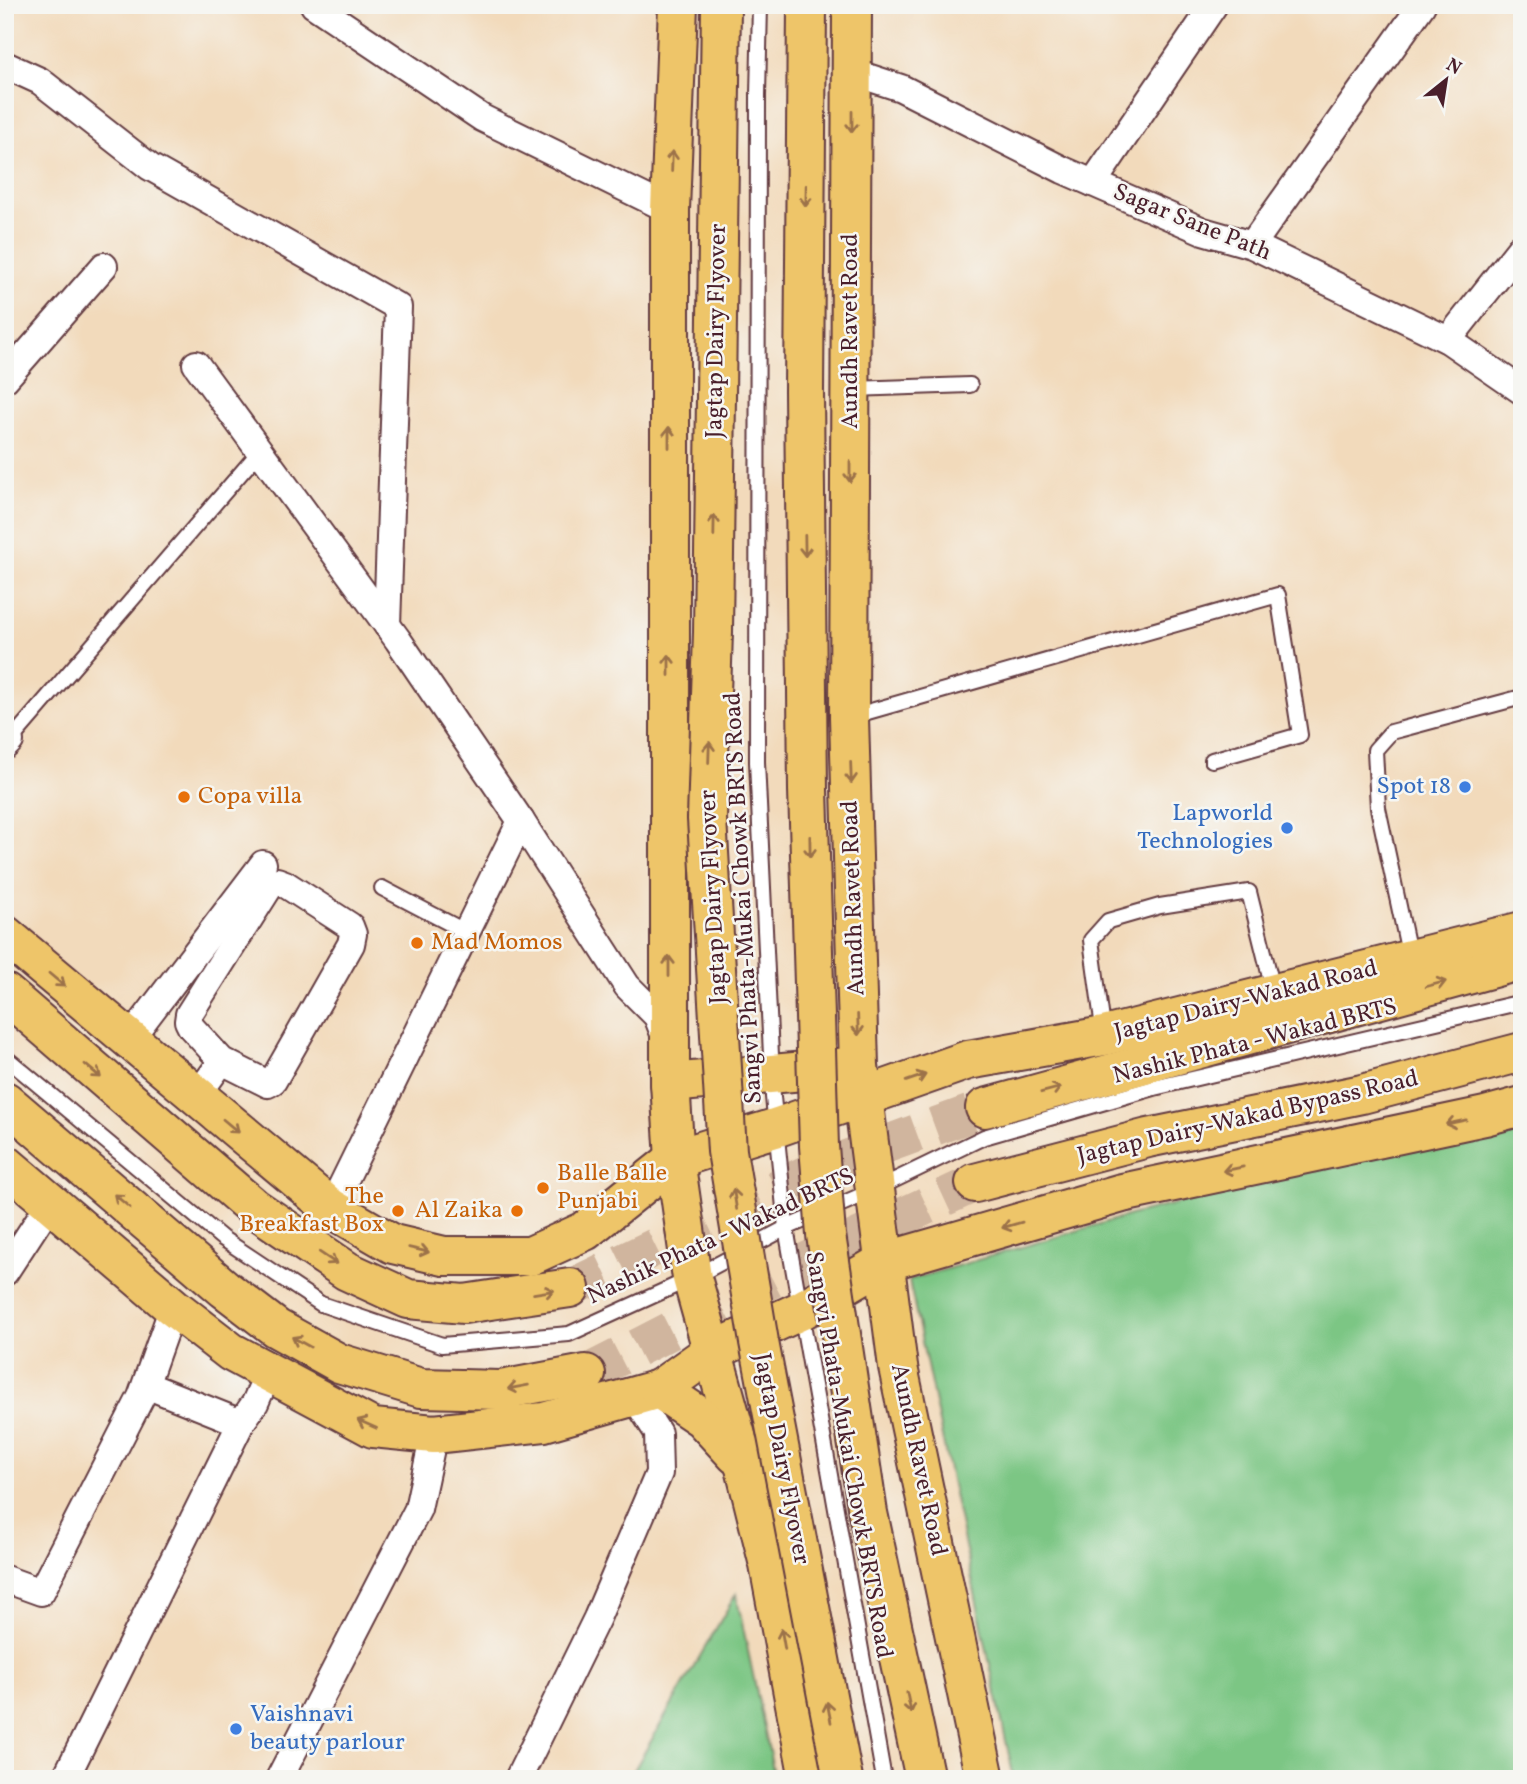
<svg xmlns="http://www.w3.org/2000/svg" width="1527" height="1784" font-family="Vollkorn,serif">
<rect width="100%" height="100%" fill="#f6f6f2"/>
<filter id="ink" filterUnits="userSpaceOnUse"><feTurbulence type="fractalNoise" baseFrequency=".0143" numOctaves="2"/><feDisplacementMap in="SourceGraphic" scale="14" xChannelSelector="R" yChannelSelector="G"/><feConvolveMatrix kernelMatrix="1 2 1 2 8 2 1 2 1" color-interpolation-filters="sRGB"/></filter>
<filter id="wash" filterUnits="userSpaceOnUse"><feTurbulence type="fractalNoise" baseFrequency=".00686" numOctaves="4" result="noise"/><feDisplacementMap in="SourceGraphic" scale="28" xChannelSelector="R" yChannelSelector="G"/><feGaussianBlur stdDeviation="1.57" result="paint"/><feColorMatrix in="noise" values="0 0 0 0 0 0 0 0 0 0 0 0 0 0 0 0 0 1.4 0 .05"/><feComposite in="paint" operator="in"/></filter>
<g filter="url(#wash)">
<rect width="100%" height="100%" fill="#f2dabb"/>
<g fill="#7bc684" stroke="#627258" stroke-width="2">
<polygon points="1522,1119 1522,1779 1014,1779 909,1280 1134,1214"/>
<polygon points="736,1594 775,1779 629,1779"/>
</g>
</g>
<g filter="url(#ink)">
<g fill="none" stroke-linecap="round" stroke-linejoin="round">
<g stroke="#d0b59e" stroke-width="38" stroke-dasharray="38 19" stroke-linecap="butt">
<polyline points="570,1288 811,1172 985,1108"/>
<polyline points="586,1374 809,1260 975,1183"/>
</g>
<defs>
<g id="service">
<polyline points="760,5 758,95 757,762 773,1097 786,1228 884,1779"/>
<polyline points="852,389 970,385"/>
<polyline points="850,717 1278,595 1300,735 1212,760"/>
<polyline points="10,741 260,451"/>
<polyline points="382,888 466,932"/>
<polyline points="1410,958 1378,808 1375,750 1391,732 1522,697"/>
<polyline points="1104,1035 1091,940 1108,921 1160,906 1249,892 1274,993"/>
<polyline points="5,1057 222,1238 321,1304 442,1345 569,1334 692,1278 786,1228 874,1190 984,1137 1154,1088 1522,1002"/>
</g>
<g id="minor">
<polyline points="314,5 482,118 670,210"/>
<polyline points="5,65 40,81 150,167 398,307 387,625"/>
<polyline points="852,72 901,88 1063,170 1203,231 1252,245 1448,340 1522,391"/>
<polyline points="1093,183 1214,5"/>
<polyline points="1252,245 1422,5"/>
<polyline points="1448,340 1522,246"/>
<polyline points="196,364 398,640 521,821 627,986 657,1016 666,1039"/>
<polyline points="5,379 104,266"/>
<polyline points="5,746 10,741"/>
<polyline points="129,1040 263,864"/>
<polyline points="196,1097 222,1061 268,1084 273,1081 351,944 353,934 350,926 285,884 277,881 270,886 189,1014 188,1021 191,1027 222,1061"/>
<polyline points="331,1208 521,821"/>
<polyline points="5,1272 50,1203"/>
<polyline points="146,1385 241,1423"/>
<polyline points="5,1579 41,1592 141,1397 173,1307"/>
<polyline points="65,1779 241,1423 255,1403 269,1371"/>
<polyline points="279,1779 418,1509 434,1434"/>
<polyline points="518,1779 597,1618 659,1473 658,1433 634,1396"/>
</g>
<g id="primary">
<polyline points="678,5 670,210 670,1083 675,1159 692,1278 744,1464 769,1565 809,1779"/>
<polyline points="852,5 849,717 859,1066 898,1367 985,1779"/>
<polyline points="5,935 331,1208 393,1244 444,1256 530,1256 585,1231 675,1159 778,1127 968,1060 1104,1036 1522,931"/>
<polyline points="5,993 253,1207 347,1271 408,1299 464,1304 570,1288"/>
<polyline points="670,1083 849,1067"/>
<polyline points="5,1101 225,1289 276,1328 339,1363 421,1388 501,1390 586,1374"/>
<polyline points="985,1108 1522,960"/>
<polyline points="5,1164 173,1307 231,1352 373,1428 434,1434 544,1422 659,1389 702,1418 736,1455"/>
<polyline points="975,1183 1148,1138 1362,1094 1522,1052"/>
<polyline points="659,1389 711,1352 800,1311 884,1262 1122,1193 1485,1116 1522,1106"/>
</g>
</defs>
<use href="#service" stroke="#633b41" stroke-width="18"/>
<use href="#minor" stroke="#633b41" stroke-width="30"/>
<use href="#primary" stroke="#633b41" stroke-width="42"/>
<use href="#service" stroke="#fff" stroke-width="14"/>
<use href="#minor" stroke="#fff" stroke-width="26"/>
<use href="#primary" stroke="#eec569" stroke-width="38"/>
<defs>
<g id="primary-bridge">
<polyline points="721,5 713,632 707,819 727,1151 759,1342 843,1779"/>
<polyline points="807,5 804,391 808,790 819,1146 826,1235 868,1513 925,1779"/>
</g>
</defs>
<use href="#primary-bridge" stroke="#633b41" stroke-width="42" stroke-linecap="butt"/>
<use href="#primary-bridge" stroke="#eec569" stroke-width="38"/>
</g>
<defs><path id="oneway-shaft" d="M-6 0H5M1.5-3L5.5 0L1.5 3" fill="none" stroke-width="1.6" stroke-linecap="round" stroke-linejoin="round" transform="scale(1.75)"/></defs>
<g stroke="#9c724a">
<use href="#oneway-shaft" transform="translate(852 122) rotate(90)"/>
<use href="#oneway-shaft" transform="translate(672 161) rotate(-88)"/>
<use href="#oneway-shaft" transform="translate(806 196) rotate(91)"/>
<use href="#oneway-shaft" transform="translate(669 437) rotate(-90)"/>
<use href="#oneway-shaft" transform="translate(850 472) rotate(90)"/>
<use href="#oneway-shaft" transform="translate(714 525) rotate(-89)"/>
<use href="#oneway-shaft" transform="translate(805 546) rotate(89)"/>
<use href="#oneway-shaft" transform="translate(669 665) rotate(-90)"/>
<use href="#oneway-shaft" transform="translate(709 752) rotate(-88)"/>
<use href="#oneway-shaft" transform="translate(851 773) rotate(88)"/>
<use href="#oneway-shaft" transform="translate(810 847) rotate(89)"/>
<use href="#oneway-shaft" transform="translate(669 966) rotate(-90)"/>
<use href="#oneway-shaft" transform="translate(57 980) rotate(40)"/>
<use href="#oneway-shaft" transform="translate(1436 984) rotate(-15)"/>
<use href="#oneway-shaft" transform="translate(858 1025) rotate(88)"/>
<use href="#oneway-shaft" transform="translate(93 1071) rotate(40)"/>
<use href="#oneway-shaft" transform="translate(916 1078) rotate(-19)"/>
<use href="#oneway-shaft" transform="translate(1051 1090) rotate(-15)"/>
<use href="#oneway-shaft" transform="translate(1456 1122) rotate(168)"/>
<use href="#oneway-shaft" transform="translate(231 1126) rotate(40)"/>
<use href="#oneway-shaft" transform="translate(1233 1169) rotate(168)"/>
<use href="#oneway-shaft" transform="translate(735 1199) rotate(-99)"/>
<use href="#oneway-shaft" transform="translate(122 1201) rotate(-140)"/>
<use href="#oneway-shaft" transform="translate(1012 1225) rotate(164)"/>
<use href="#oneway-shaft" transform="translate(419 1250) rotate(13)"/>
<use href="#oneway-shaft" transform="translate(328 1258) rotate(34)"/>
<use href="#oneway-shaft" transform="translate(544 1292) rotate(-9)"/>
<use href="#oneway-shaft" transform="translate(301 1342) rotate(-151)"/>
<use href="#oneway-shaft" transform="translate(518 1387) rotate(170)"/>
<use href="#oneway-shaft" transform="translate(367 1424) rotate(-156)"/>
<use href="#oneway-shaft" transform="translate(783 1639) rotate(-100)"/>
<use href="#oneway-shaft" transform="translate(909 1703) rotate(78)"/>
<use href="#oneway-shaft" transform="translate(829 1712) rotate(-101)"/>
</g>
</g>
<g fill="#3f7fe0" stroke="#f6f6f2" stroke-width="2.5">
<circle cx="1465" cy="787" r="7"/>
<circle cx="1287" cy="828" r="7"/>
<circle cx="236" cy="1729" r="7"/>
</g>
<g fill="#e8710a" stroke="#f6f6f2" stroke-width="2.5">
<circle cx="184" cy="797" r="7"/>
<circle cx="417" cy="943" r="7"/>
<circle cx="543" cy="1188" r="7"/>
<circle cx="398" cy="1211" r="7"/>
<circle cx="517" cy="1211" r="7"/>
</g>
<g text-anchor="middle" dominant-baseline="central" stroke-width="5" stroke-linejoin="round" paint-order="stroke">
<g font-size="24" fill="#4a1f2b" stroke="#f6f6f2">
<text transform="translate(1192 223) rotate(22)">Sagar Sane Path</text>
<text transform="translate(717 331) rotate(-89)">Jagtap Dairy Flyover</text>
<text transform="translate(851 331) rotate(-90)">Aundh Ravet Road</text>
<text transform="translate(714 897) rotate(-93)">Jagtap Dairy Flyover</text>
<text transform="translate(744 898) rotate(-93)">Sangvi Phata-Mukai Chowk BRTS Road</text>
<text transform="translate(854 898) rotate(-92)">Aundh Ravet Road</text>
<text transform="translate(1246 1001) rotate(-14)">Jagtap Dairy-Wakad Road</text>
<text transform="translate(1255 1042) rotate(-14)">Nashik Phata - Wakad BRTS</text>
<text transform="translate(1248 1118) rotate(-13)">Jagtap Dairy-Wakad Bypass Road</text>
<text transform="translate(721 1237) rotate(-25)">Nashik Phata - Wakad BRTS</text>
<text transform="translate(848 1455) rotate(80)">Sangvi Phata-Mukai Chowk BRTS Road</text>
<text transform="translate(781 1459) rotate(79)">Jagtap Dairy Flyover</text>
<text transform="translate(918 1460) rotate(78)">Aundh Ravet Road</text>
</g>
<g font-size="24" fill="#366cbe" stroke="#f6f6f2" text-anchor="end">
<text x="1451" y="787">Spot 18</text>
<text x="1273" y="814">Lapworld<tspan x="1273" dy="28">Technologies</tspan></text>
<text x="250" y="1715" text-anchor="start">Vaishnavi<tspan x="250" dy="28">beauty parlour</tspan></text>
</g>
<g font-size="24" fill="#c56008" stroke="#f6f6f2" text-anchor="start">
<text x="198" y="797">Copa villa</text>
<text x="431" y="943">Mad Momos</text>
<text x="557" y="1174">Balle Balle<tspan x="557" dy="28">Punjabi</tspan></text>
<text x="384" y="1197" text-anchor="end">The<tspan x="384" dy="28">Breakfast Box</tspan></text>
<text x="503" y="1211" text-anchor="end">Al Zaika</text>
</g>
</g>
<rect width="1527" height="1784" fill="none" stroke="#f6f6f2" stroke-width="28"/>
<g transform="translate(1446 80) rotate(30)" stroke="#f6f6f2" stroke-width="5" paint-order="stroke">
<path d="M0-5L12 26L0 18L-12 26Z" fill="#4a1f2b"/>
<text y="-10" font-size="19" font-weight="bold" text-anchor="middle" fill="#4a1f2b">N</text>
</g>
</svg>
